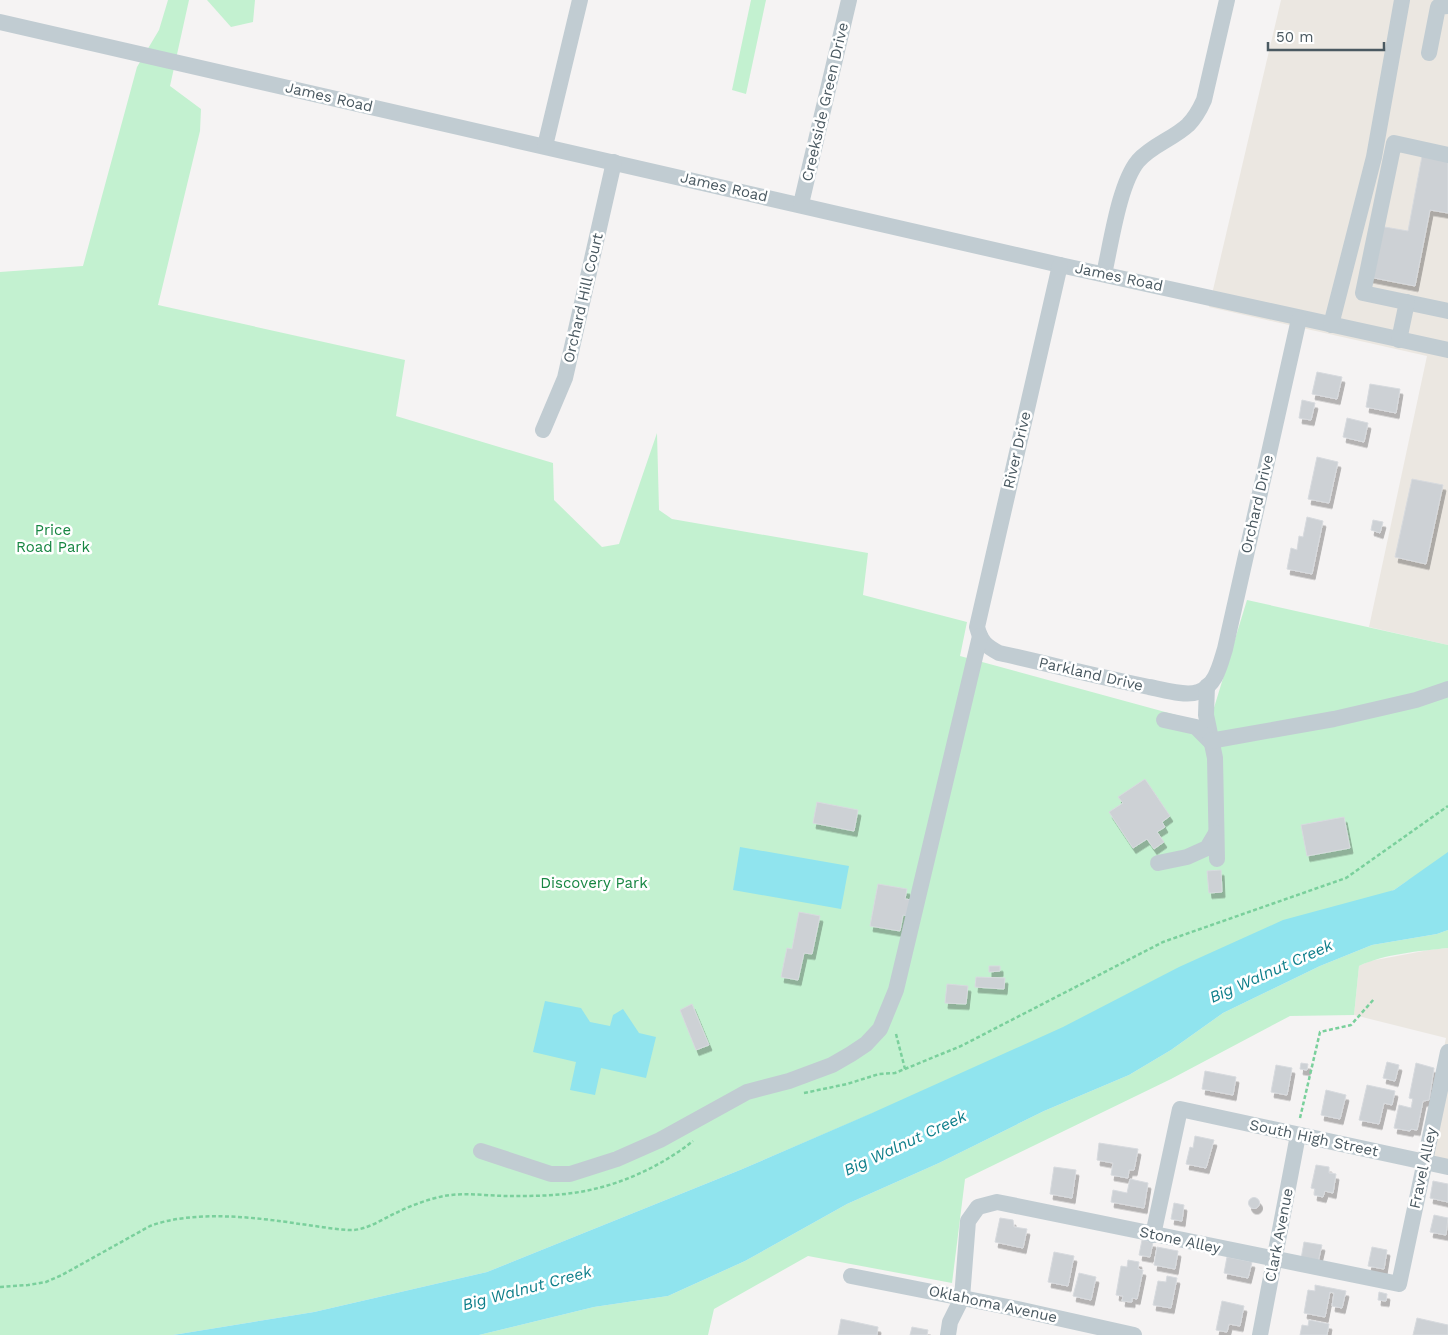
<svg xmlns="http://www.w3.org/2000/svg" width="1448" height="1335" font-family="'Work Sans',sans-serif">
<defs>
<filter id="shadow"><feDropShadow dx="3" dy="5.5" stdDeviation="0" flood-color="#0004"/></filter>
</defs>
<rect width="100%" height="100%" fill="#f5f3f3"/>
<g fill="#ebe7e1">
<polygon points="1281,0 1448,0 1448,645 1369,627 1427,356 1209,307"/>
<polygon points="1448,948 1448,1172 1419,1166 1446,1038 1354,1015 1359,966 1370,961 1429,950"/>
</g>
<g fill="#c3f1d0">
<polygon points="168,0 189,0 170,86 201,109 200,131 158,305 405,360 396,416 553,463 554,500 602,547 619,544 657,433 659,510 672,519 868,553 863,595 967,622 960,656 1209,724 1247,600 1448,645 1448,868 1407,881 1394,890 740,1170 487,1272 314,1312 173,1335 0,1335 0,272 83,266 137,67 159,30"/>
<polygon points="207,0 255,0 253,22 231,27"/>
<polygon points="751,0 766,0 746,94 732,90"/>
<path d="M 1448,930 L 1448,948 C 1420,951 1384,954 1359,966 L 1354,1015 L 1290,1016 L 1171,1079 L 965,1179 L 952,1283 L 808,1256 L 714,1309 L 708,1335 L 479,1335 L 594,1307 L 668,1296 L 745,1261 L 847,1204 L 939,1163 L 1044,1111 L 1129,1075 L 1171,1050 L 1223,1013 L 1320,966 L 1372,945 L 1437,934 Z"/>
</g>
<g fill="#90e4ee">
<polygon points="740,847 849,866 841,909 733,890"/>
<polygon points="1448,852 1448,930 1437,934 1372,945 1320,966 1223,1013 1171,1050 1129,1075 1044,1111 939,1163 847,1204 745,1261 668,1296 594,1307 479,1335 173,1335 314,1312 487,1272 740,1170 872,1113 1063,1027 1179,967 1283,920 1394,890"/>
<polygon points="545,1001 581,1008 590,1022 610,1026 613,1015 623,1009 639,1033 656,1037 646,1078 601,1068 595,1095 570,1090 576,1062 533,1052"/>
</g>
<g fill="#cdd1d5" stroke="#d7dade" filter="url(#shadow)">
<polygon points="1422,156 1448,161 1448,213 1430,210 1415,286 1369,277 1379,226 1408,231"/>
<polygon points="1317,372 1342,377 1337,399 1312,394"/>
<polygon points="1370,384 1400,389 1396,413 1366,407"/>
<polygon points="1302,400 1315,403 1311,420 1299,418"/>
<polygon points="1347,418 1368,423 1364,442 1343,437"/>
<polygon points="1317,457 1338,462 1329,503 1308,499"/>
<polygon points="1412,479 1443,485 1426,564 1395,557"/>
<polygon points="1307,517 1323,521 1312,574 1287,569 1291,548 1297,550 1299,536 1303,537"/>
<polygon points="1373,520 1383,522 1380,533 1371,530"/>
<polygon points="1145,779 1170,816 1162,822 1165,827 1157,832 1164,842 1154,849 1147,839 1133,848 1109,812 1123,803 1118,797"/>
<polygon points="817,802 858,810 854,831 813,823"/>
<polygon points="1344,817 1350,848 1307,856 1301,825"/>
<polygon points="1221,870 1222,892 1209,893 1207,871"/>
<polygon points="878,884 907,889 905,899 912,900 909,916 903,915 900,931 870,926"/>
<polygon points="799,912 820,916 812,954 804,953 798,980 781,977 787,948 792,949"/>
<polygon points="989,966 1000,966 1000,971 989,972"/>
<polygon points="976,977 1005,978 1004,989 975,987"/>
<polygon points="947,984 968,986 966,1004 945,1003"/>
<polygon points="692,1004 709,1045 696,1050 680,1010"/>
<polygon points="1387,1062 1399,1065 1395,1081 1383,1078"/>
<polygon points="1301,1063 1308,1064 1307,1070 1300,1069"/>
<polygon points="1416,1063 1434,1068 1429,1100 1423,1101 1417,1130 1411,1129 1410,1131 1394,1128 1399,1105 1411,1108 1413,1099 1409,1098"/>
<polygon points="1276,1065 1292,1068 1287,1095 1271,1092"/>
<polygon points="1205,1071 1236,1077 1233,1095 1202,1089"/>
<polygon points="1367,1085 1395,1091 1392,1105 1384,1103 1379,1124 1359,1120"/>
<polygon points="1326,1090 1346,1095 1340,1119 1321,1115"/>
<polygon points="1195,1136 1214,1140 1206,1168 1186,1164 1190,1147 1193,1148"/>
<polygon points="1099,1143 1138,1149 1134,1170 1129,1170 1128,1178 1111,1175 1113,1163 1097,1160"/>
<polygon points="1316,1165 1329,1167 1329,1173 1336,1174 1333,1193 1325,1191 1323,1197 1314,1195 1315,1189 1311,1188"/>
<polygon points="1054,1167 1076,1170 1072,1198 1050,1194"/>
<polygon points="1130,1179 1148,1183 1144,1208 1111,1202 1113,1190 1127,1193"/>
<polygon points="1433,1181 1448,1184 1448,1202 1430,1198"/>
<circle cx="1254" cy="1203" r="5.5"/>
<polygon points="1174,1203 1184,1205 1182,1221 1171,1219"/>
<polygon points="1434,1215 1448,1218 1446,1235 1430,1232"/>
<polygon points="1000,1218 1013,1220 1014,1227 1027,1229 1023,1248 995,1242"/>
<polygon points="1142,1240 1153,1242 1150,1257 1139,1255"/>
<polygon points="1304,1242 1322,1245 1318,1262 1301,1259"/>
<polygon points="1157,1247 1178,1251 1175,1269 1154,1265"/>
<polygon points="1372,1247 1387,1250 1384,1269 1368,1266"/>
<polygon points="1054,1252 1074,1256 1068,1286 1048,1282"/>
<polygon points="1227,1257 1252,1262 1248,1278 1224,1273"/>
<polygon points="1128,1260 1139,1262 1138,1269 1143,1270 1137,1299 1132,1298 1132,1302 1122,1301 1123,1296 1116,1295 1121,1266 1127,1267"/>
<polygon points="1079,1273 1096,1277 1091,1300 1073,1296"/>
<polygon points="1167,1276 1177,1278 1171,1308 1153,1305 1158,1281 1166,1282"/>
<polygon points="1315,1285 1346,1291 1342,1308 1332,1306 1334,1293 1330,1292 1325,1317 1304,1313 1308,1290 1315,1291"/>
<polygon points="1379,1292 1387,1294 1386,1301 1378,1300"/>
<polygon points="1222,1301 1244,1306 1240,1326 1229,1324 1227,1332 1216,1330"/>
<polygon points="1417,1318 1448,1325 1448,1335 1413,1335"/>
<polygon points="841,1319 878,1327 877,1335 838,1335"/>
<polygon points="1309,1320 1329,1324 1327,1335 1300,1335 1302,1325 1308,1326"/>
<polygon points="912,1327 928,1330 927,1335 910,1335"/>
</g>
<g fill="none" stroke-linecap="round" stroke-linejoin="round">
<g stroke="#7ad09c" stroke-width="2.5" stroke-dasharray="4 2.5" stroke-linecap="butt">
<polyline points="896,1034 905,1069"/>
<polyline points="804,1093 847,1084 879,1074 895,1073 961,1046 1163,942 1346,878 1448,806"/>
<polyline points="1300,1118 1320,1032 1351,1025 1374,999"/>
<path d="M 0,1287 L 28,1285 L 46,1282 L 62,1275 L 150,1226 C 193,1210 255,1217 300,1224 C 316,1226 333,1229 349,1230 C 366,1231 382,1219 398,1212 C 412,1205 429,1199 444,1196 C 465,1192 488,1196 509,1196 C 530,1196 552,1196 573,1193 C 616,1187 659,1168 693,1141"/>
</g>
<g stroke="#c1ccd2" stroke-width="16">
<polyline points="0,22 1060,265 1448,350"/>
<polyline points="1429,53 1438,7 1448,6"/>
<polyline points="545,146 580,0"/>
<polyline points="1448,155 1394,143 1363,293 1448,311"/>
<polyline points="801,204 849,0"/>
<path d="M 1060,265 L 977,627 C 981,642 986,646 999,653 C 1049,664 1098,677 1149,687 C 1161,689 1185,697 1198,692 C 1216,686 1220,665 1225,649 L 1299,319"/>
<path d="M 1104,274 C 1111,244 1119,184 1138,161 C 1152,145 1173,139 1188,125 C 1195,118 1200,109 1204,100 L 1227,0"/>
<polyline points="1331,325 1374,157 1402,0"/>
<polyline points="1399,340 1407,302"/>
<polyline points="543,430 565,378 614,162"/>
<polyline points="1207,686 1206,715 1215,758 1217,859"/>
<polyline points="1164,720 1196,727 1210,741"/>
<polyline points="1210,741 1334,719 1416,700 1448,689"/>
<polyline points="1158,863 1187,857 1207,848 1216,833"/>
<polyline points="481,1151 551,1174 570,1174 617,1159 660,1140 747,1092 789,1081 832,1065 851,1054 866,1044 880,1029 896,990 980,636"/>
<polyline points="1153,1235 1180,1109 1448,1167"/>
<polyline points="851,1276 1008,1307 1134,1335"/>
<polyline points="948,1335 950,1322 962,1298 968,1221 978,1207 997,1202 1399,1284 1448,1052"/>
<polyline points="1260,1335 1298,1135"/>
</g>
</g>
<g text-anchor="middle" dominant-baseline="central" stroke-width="5" stroke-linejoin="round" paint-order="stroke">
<g font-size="15" fill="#4a5961" stroke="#fff">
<text transform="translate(329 97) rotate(13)">James Road</text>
<text transform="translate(825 102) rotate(-77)">Creekside Green Drive</text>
<text transform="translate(724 187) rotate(13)">James Road</text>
<text transform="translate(1119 277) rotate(12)">James Road</text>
<text transform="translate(583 298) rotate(-77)">Orchard Hill Court</text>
<text transform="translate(1017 450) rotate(-77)">River Drive</text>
<text transform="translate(1257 504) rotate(-77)">Orchard Drive</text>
<text transform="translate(1091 674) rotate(13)">Parkland Drive</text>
<text transform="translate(1314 1138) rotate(12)">South High Street</text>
<text transform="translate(1423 1168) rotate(-78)">Fravel Alley</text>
<text transform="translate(1279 1235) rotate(-79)">Clark Avenue</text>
<text transform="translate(1180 1240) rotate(12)">Stone Alley</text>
<text transform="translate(993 1304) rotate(12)">Oklahoma Avenue</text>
</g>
<g font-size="15" fill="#178642" stroke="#fff">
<text x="53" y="530">Price<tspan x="53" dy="17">Road Park</tspan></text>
<text x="594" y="883">Discovery Park</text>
</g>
<g font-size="16" font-style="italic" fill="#0d7e8a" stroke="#fff">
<text transform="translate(1271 971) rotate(-24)">Big Walnut Creek</text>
<text transform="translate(905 1143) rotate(-25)">Big Walnut Creek</text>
<text transform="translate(527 1288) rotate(-15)">Big Walnut Creek</text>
</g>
</g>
<path d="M1268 42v8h116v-8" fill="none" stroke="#4a5961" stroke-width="2.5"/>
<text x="1276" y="42" font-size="15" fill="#4a5961" stroke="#ffffff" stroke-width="4" paint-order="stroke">50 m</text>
</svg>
